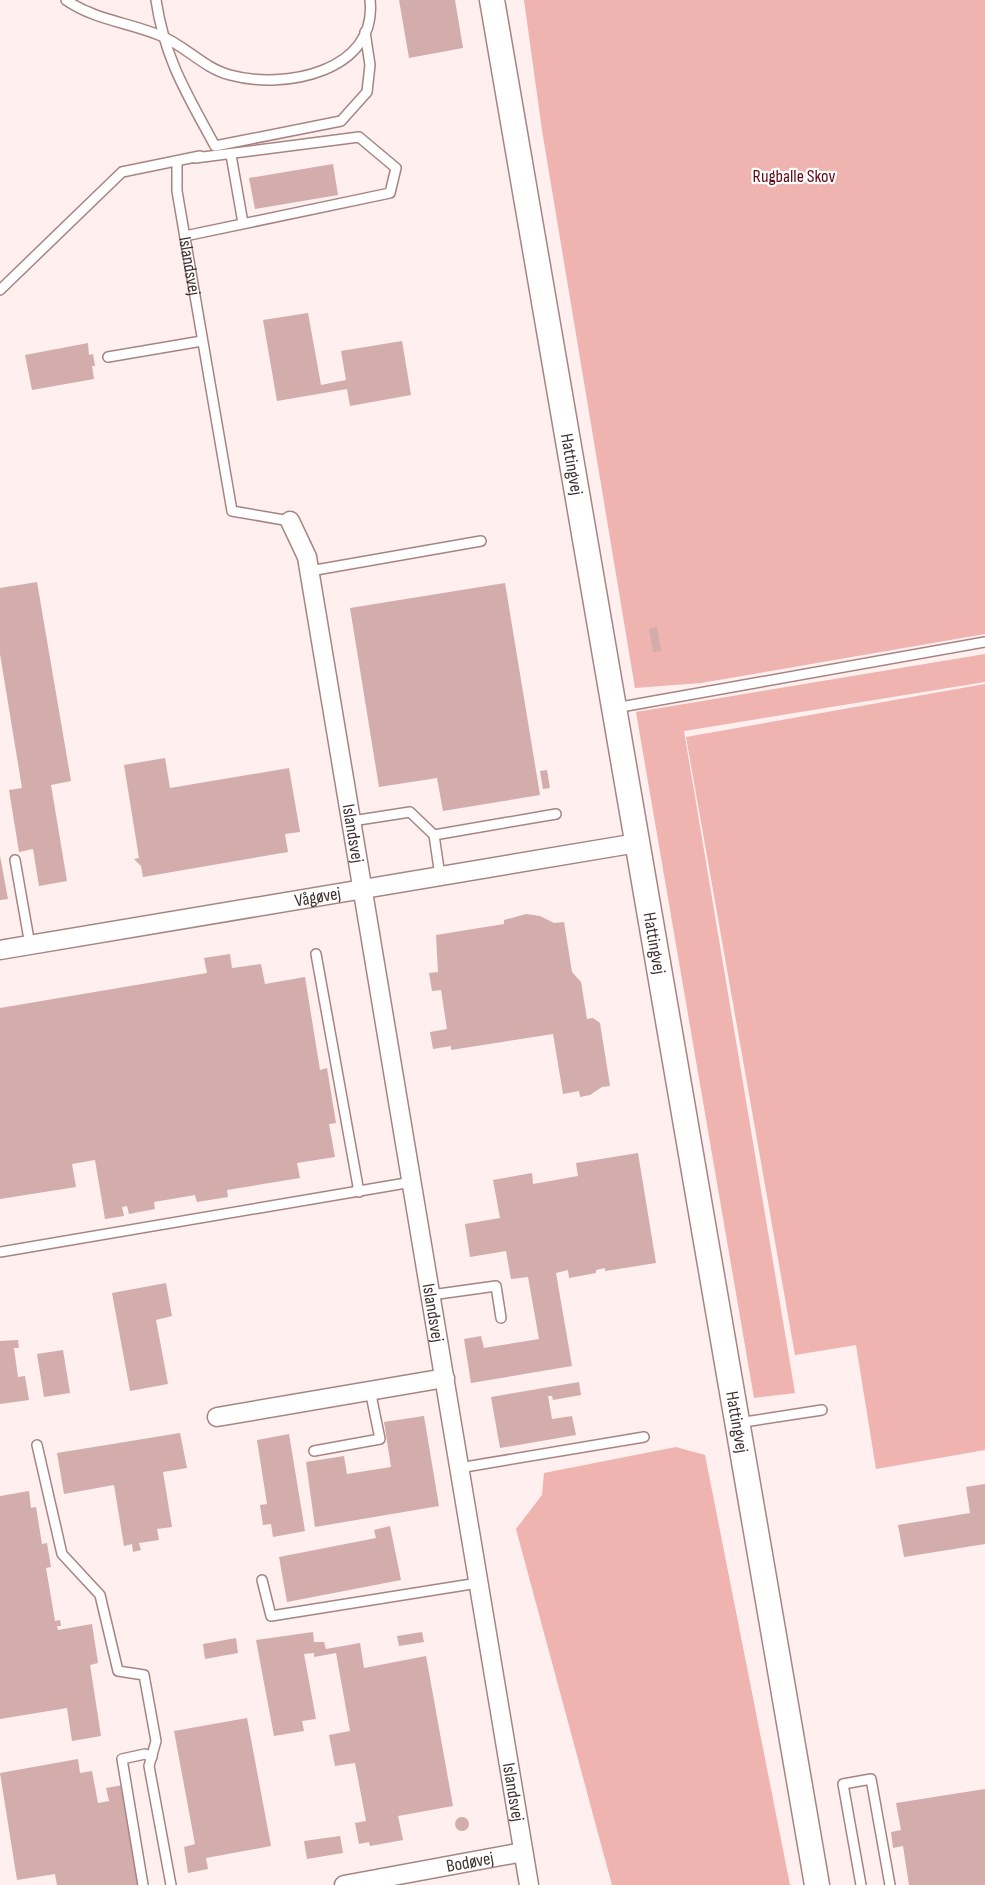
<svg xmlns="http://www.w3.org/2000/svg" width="985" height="1885" font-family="'Sofia Sans Condensed',sans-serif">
<rect width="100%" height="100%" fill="#ffefee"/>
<g fill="#efb3b0">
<polygon points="524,0 985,0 985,634 701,683 635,688 542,130"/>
<polygon points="985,654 985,682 684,731 795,1393 754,1398 636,712"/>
<polygon points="985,684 985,1450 876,1469 856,1345 795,1355 686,737"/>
<polygon points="676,1447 705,1455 790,1885 612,1885 516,1529 542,1495 544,1473"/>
</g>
<g fill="#d2adab">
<polygon points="399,0 455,0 463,48 409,58"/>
<polygon points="333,164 338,195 255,209 249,178"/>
<polygon points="308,313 321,385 346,380 341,351 402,341 411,395 350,406 347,389 277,401 263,320"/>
<polygon points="88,343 89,355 93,354 95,366 92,366 94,379 32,390 25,355"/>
<polygon points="37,582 71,781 51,785 67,881 39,886 33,849 19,852 9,790 22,788 0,654 0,588"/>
<polygon points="505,583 540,795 443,811 437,778 379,787 350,608"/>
<polygon points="657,627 661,651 653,652 649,629"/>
<polygon points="165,758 170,788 289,768 300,832 285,834 288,852 143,877 141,866 134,859 139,858 124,765"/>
<polygon points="547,770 550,788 543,789 540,771"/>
<polygon points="0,856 8,899 0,900"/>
<polygon points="526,914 540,916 554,923 564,922 572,972 581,982 587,1019 593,1018 600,1023 610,1086 602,1087 590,1095 580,1097 579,1091 563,1094 553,1034 451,1050 451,1046 433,1049 430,1032 447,1029 441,990 432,991 429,973 438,972 436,935 504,924 504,920"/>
<polygon points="230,954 232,968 261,964 265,984 305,977 320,1070 327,1068 336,1123 329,1124 335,1157 297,1163 300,1178 227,1190 228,1197 197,1202 195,1195 154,1202 155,1209 129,1214 127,1206 122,1207 124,1216 105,1219 95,1160 72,1164 76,1187 0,1199 0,1008 207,973 204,958"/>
<polygon points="638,1153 656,1263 605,1271 605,1268 596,1270 596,1273 569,1278 568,1270 556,1273 572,1366 471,1383 464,1339 481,1336 484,1348 539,1339 528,1277 511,1279 506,1251 470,1257 465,1224 500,1218 493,1180 532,1173 533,1184 578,1176 576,1163"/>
<polygon points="166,1283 172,1316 156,1320 168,1384 130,1391 112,1293"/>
<polygon points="18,1340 19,1348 14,1348 18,1377 25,1376 29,1400 0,1404 0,1341"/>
<polygon points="63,1350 70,1393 44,1397 37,1354"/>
<polygon points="579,1382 581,1395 553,1400 552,1396 548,1396 552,1419 572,1416 576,1435 500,1448 491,1397"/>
<polygon points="424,1416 439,1506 315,1527 306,1462 344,1456 347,1474 391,1467 384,1422"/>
<polygon points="180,1433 187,1468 163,1472 172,1527 157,1529 159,1540 139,1543 141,1550 133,1552 132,1544 124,1546 114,1485 64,1494 57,1453"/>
<polygon points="289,1434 305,1531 273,1537 271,1524 263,1525 260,1505 267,1504 257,1440"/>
<polygon points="985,1484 985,1544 904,1557 898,1525 970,1513 966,1487"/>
<polygon points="29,1491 31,1508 36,1507 42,1544 47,1543 51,1567 46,1568 55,1621 60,1620 61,1626 57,1626 58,1630 92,1624 98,1663 90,1665 101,1736 72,1741 67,1708 0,1719 0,1496"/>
<polygon points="390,1526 401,1580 287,1602 279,1557 376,1538 374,1530"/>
<polygon points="313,1632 314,1642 324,1642 326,1649 360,1643 364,1668 426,1656 453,1806 398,1816 403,1840 370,1846 369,1842 359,1844 355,1823 366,1821 355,1763 335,1766 329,1735 350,1731 336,1653 314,1657 314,1653 304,1654 316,1719 302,1721 304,1731 274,1736 256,1640"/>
<polygon points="422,1632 424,1642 399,1646 397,1636"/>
<polygon points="236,1638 238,1653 205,1659 203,1644"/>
<polygon points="247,1718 271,1846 206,1858 208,1869 188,1873 184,1847 195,1844 174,1731"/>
<polygon points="78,1759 80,1773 92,1771 98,1803 109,1801 106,1788 123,1785 141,1885 57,1885 55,1874 17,1880 0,1773"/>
<polygon points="985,1789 985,1885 909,1885 903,1846 893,1848 891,1832 901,1830 896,1803"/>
<circle cx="462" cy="1824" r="7"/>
<polygon points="340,1836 343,1853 307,1859 304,1841"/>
</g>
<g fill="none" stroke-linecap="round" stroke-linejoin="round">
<defs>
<g id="service">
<path d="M 66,0 C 95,20 127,22 159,35 C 185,45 203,68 230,75 C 284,90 378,72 370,0"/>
<path d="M 156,0 C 165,60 187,94 215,146 L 341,121 L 367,92 L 370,65 L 365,32"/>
<polyline points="231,155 243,223"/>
<path id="s1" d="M 177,161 L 177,191 L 232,511 L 290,521"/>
<polyline points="185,236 390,193 396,168 359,137 195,158"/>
<polyline points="0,290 122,172 200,156"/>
<polyline points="108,357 202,341"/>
<polyline points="310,571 481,541"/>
<polyline points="615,708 985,642"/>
<polyline points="352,821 410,812 434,835 556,814"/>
<polyline points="434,835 440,876"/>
<polyline points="15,860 30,945"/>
<polyline points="316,954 359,1192"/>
<polyline points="0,1252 412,1182"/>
<polyline points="431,1295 496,1286 501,1318"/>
<polyline points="738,1423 822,1410"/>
<polyline points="37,1445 62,1554 100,1595 118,1671 144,1675 156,1741 149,1766 171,1885"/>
<polyline points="314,1451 380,1439 370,1390"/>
<polyline points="459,1468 644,1437"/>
<polyline points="262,1580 271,1616 478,1583"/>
<polyline points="143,1885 122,1759 145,1754 152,1757"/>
<polyline points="861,1885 843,1784 871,1779 890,1885"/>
</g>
<g id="minor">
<path id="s2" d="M 290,521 L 307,557 L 529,1885"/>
<path id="s3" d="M 0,950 L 637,843"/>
<polyline points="217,1417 445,1378"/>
<path id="s4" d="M 344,1885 L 523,1852"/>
</g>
<g id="tertiary">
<path id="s5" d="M 492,0 L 817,1885"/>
</g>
</defs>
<use href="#service" stroke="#a78482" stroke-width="12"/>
<use href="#minor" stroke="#a78482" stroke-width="21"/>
<use href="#tertiary" stroke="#a78482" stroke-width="27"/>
<use href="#service" stroke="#fff" stroke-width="9"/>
<use href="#minor" stroke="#fff" stroke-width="18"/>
<use href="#tertiary" stroke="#fff" stroke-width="24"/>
</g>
<g text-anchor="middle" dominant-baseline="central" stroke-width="4.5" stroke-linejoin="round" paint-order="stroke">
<g font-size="18" fill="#630714" stroke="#fff">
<text x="794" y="176">Rugballe Skov</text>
</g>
<g font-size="18" fill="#3f3030" stroke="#fff">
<text stroke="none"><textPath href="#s1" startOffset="106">Islandsvej</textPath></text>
<text stroke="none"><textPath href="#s5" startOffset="471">Hattingvej</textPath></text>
<text stroke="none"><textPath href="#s2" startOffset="320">Islandsvej</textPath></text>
<text stroke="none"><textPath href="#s3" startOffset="322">Vågøvej</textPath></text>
<text stroke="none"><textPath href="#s5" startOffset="957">Hattingvej</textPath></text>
<text stroke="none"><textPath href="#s2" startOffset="806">Islandsvej</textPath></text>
<text stroke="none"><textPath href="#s5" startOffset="1443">Hattingvej</textPath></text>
<text stroke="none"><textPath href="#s2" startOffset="1292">Islandsvej</textPath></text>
<text stroke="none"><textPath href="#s4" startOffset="128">Bodøvej</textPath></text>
</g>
</g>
</svg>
